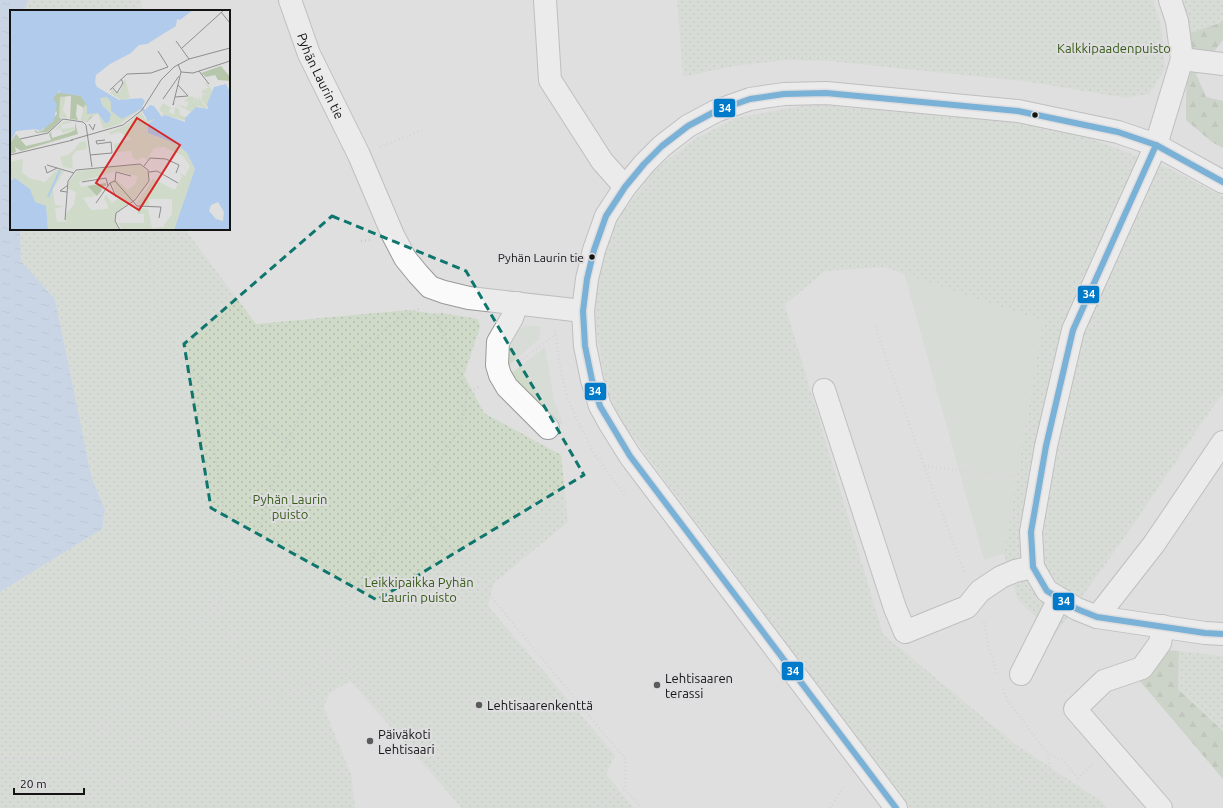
<svg xmlns="http://www.w3.org/2000/svg" width="1223" height="808" font-family="Ubuntu,sans-serif">
<defs>
<pattern id="forest-firs" width="22" height="20" patternUnits="userSpaceOnUse"><rect width="22" height="20" fill="#b6c6ab"/><path d="M5 1l3.5 6h-7zM16 11l3.5 6h-7z" fill="#9ca992"/></pattern>
<pattern id="park-dots" width="8" height="8" patternUnits="userSpaceOnUse"><rect width="8" height="8" fill="#d0dac9"/><path d="M2 2h.1M6 6h.1" fill="none" stroke="#b2baac" stroke-width="1.8" stroke-linecap="round"/></pattern>
<pattern id="water-ripples" width="26" height="14" patternUnits="userSpaceOnUse"><rect width="26" height="14" fill="#b0cbeb"/><path d="M2 4q2-2 4 0t4 0M15 11q2-2 4 0t4 0" fill="none" stroke="#96adc9"/></pattern>
</defs>
<rect width="100%" height="100%" fill="#dfdfe0"/>
<g fill="#d0dac9">
<polygon points="904,273 1043,321 1004,554 984,560"/>
<path d="M 526,325 L 541,327 L 539,339 L 506,368 C 505,345 505,339 526,325 Z"/>
<polygon points="545,347 554,400 563,423 559,424 532,401 509,375"/>
</g>
<g fill="url(#forest-firs)">
<polygon points="1181,0 1223,0 1223,40 1196,74 1206,97 1223,101 1223,148 1212,142 1186,120 1186,95 1190,33"/>
<polygon points="1165,650 1179,651 1178,689 1223,731 1223,779 1139,680"/>
</g>
<g fill="url(#park-dots)">
<polygon points="29,0 141,0 142,11 24,11"/>
<polygon points="677,0 1153,0 1161,25 1165,69 1149,94 1126,98 1024,81 828,61 786,60 734,66 683,77"/>
<polygon points="1181,0 1223,0 1223,22 1190,33"/>
<polygon points="811,104 1015,122 1087,137 1168,168 1223,196 1223,395 1214,405 1131,528 1055,635 1018,600 1004,554 1043,321 885,267 825,271 785,305 883,634 1015,744 1102,802 1107,808 910,808 651,462 621,420 606,388 593,313 599,274 613,224 657,168 695,139 736,118"/>
<polygon points="20,229 185,229 256,324 408,310 435,314 442,313 478,319 480,327 464,375 484,413 561,455 568,522 494,583 488,606 615,755 606,774 634,808 462,808 350,681 329,694 324,707 351,774 355,808 0,808 0,592 102,529 105,509 92,479 55,299 21,261"/>
<polygon points="1179,651 1223,656 1223,731 1178,689"/>
</g>
<polygon fill="url(#water-ripples)" points="0,0 29,0 24,11 11,11 10,42 11,229 20,229 21,261 55,299 92,479 105,509 102,529 0,592"/>
<g fill="none" stroke-linecap="round" stroke-linejoin="round">
<defs>
<g id="minor">
<path id="s1" d="M 290,0 L 309,54 L 359,155 L 393,235 L 405,258 L 418,274 L 430,287 L 444,292 L 469,298 L 583,311"/>
<polyline points="545,0 550,80 602,161 625,187"/>
<polyline points="1170,0 1177,21 1182,59 1156,145 1073,330 1046,446 1031,532 1033,567 1047,591 1077,609 1097,617 1205,633 1223,634"/>
<polyline points="1182,59 1223,64"/>
<polyline points="517,303 512,318 498,342 497,365 500,375 507,387 548,428"/>
<polyline points="824,390 895,608 905,632 967,607 980,591 1001,577 1015,571 1033,567"/>
<polyline points="1097,617 1154,544 1223,442"/>
<polyline points="1021,674 1059,599"/>
<polyline points="896,808 630,456 610,424 600,406 592,380 585,346 583,311 587,279 594,250 606,216 625,187 644,164 662,146 688,126 716,111 750,99 784,94 826,93 1018,111 1118,132 1156,145 1223,182"/>
<polyline points="1161,808 1075,709 1104,681 1142,668 1160,643 1163,626"/>
</g>
</defs>
<use href="#minor" stroke="#99999a" stroke-width="24"/>
<g stroke="#cbcbcc" stroke-width="2.5" stroke-dasharray="1 3" stroke-linecap="butt">
<polyline points="97,11 99,0"/>
<polyline points="380,147 425,129"/>
<polyline points="1108,152 1106,156 1110,165 1112,184"/>
<polyline points="143,229 152,267 159,326 173,352 228,404 288,442"/>
<polyline points="361,241 371,240"/>
<polyline points="875,326 924,466 965,574"/>
<polyline points="555,331 560,366 567,397 583,432 595,455 626,497"/>
<polyline points="520,361 556,334"/>
<polyline points="201,379 223,497 220,602 225,630 245,655 272,671 309,685 343,762 346,808"/>
<polyline points="467,393 480,386"/>
<polyline points="924,466 1019,477"/>
<polyline points="408,496 625,759 625,789 642,808"/>
<polyline points="358,587 368,591"/>
<polyline points="984,622 988,644 997,673"/>
<polyline points="324,653 343,664 469,808"/>
<polyline points="349,670 359,662"/>
<polyline points="1003,689 1007,700 1048,754"/>
<polyline points="102,728 138,740 260,703 309,685 393,514 408,496 425,485 461,426 467,393 435,313"/>
<polyline points="411,742 423,732"/>
<polyline points="0,759 21,758 68,759 109,776 165,808"/>
<polyline points="68,759 102,728 220,602 253,553 276,472 294,427 306,402 390,325 411,312 421,308"/>
<polyline points="122,783 133,767 142,762"/>
<polyline points="596,808 625,789"/>
<polyline points="830,808 845,785"/>
<polyline points="991,808 990,791 1051,775 1048,754 1064,761 1078,778 1093,764"/>
</g>
<use href="#minor" stroke="#fafafa" stroke-width="22"/>
<defs>
<g id="bus-1">
<polyline points="1156,145 1073,330 1046,446 1031,532 1033,567 1047,591 1077,609 1097,617 1205,633 1223,634"/>
<polyline points="896,808 630,456 600,406 592,380 585,346 583,311 587,279 594,250 606,216 625,187 644,164 662,146 688,126 716,111 750,99 784,94 826,93 1018,111 1118,132 1156,145 1223,182"/>
</g>
</defs>
<use href="#bus-1" stroke="#dedee1" stroke-width="9"/>
<use href="#bus-1" stroke="#007ac9" stroke-width="6"/>
</g>
<path d="M0 0H1223V808H0ZM 332,216 L 466,271 L 584,475 L 377,600 L 211,508 L 184,344 Z" fill="#dfdfe0" fill-opacity=".55" fill-rule="evenodd"/>
<path fill="none" stroke="#0f766e" stroke-width="3" stroke-dasharray="8 5" stroke-linejoin="round" d="M 332,216 L 466,271 L 584,475 L 377,600 L 211,508 L 184,344 Z"/>
<g fill="#141415" stroke="#dedee1" stroke-width="1.5">
<circle cx="1035" cy="115" r="3.5"/>
<circle cx="592" cy="257" r="3.5"/>
</g>
<g fill="#5b5b5c" stroke="#dedee1" stroke-width="1.5">
<circle cx="657" cy="685" r="4"/>
<circle cx="479" cy="705" r="4"/>
<circle cx="370" cy="741" r="4"/>
</g>
<g text-anchor="middle" dominant-baseline="central" stroke-width="4" stroke-linejoin="round" paint-order="stroke">
<g font-size="12" fill="#141415" stroke="#dedee1" text-anchor="end">
<text x="584" y="257">Pyhän Laurin tie</text>
</g>
<g font-size="13" fill="#375b14" stroke="#dedee1">
<text x="1114" y="48">Kalkkipaadenpuisto</text>
<text x="290" y="499">Pyhän Laurin<tspan x="290" dy="15">puisto</tspan></text>
<text x="419" y="582">Leikkipaikka Pyhän<tspan x="419" dy="15">Laurin puisto</tspan></text>
</g>
<g font-size="13" fill="#141415" stroke="#dedee1">
<text stroke="none"><textPath href="#s1" startOffset="82">Pyhän Laurin tie</textPath></text>
</g>
<g font-size="13" fill="#141415" stroke="#dedee1" text-anchor="start">
<text x="665" y="678">Lehtisaaren<tspan x="665" dy="15">terassi</tspan></text>
<text x="487" y="705">Lehtisaarenkenttä</text>
<text x="378" y="734">Päiväkoti<tspan x="378" dy="15">Lehtisaari</tspan></text>
</g>
</g>
<g transform="translate(10 10)">
<rect width="220" height="220" fill="#dfdfe0"/>
<path d="M 115,68 L 120,88 L 111,90 L 100,83 L 103,79 L 105,83 L 110,82 ZM 197,72 L 202,81 L 197,97 L 189,86 L 192,89 L 192,85 L 196,85 L 192,83 L 193,79 L 198,81 L 195,78 L 199,78 L 195,74 ZM 56,86 L 53,100 L 58,108 L 49,107 L 49,87 ZM 180,86 L 184,87 L 185,93 L 185,87 L 189,91 L 188,86 L 197,99 L 188,96 L 181,102 L 166,94 L 177,97 L 178,92 L 174,91 ZM 153,93 L 161,98 L 159,102 L 164,105 L 165,97 L 169,99 L 170,105 L 177,107 L 177,111 L 155,105 L 152,107 L 153,103 L 149,100 ZM 54,111 L 63,112 L 51,115 L 52,119 L 64,117 L 65,120 L 53,123 L 50,118 L 44,121 Z" fill="#d0dac9"/>
<path d="M 211,56 L 220,67 L 220,71 L 208,70 L 205,65 L 196,67 L 191,63 ZM 50,82 L 71,86 L 84,105 L 77,112 L 71,110 L 74,98 L 67,94 L 66,105 L 68,110 L 60,109 L 61,86 L 50,87 L 49,107 L 52,109 L 38,122 L 26,123 L 24,119 L 28,122 L 33,120 L 47,104 L 43,88 L 44,85 ZM 65,112 L 68,124 L 11,141 L 5,137 L 6,142 L 0,144 L 0,134 L 6,124 L 16,136 L 41,130 L 39,124 L 41,122 L 42,128 L 61,122 L 65,120 ZM 96,173 L 96,176 L 90,176 L 92,180 L 87,186 L 77,176 Z" fill="#b6c6ab"/>
<path d="M 90,87 L 97,87 L 102,92 L 101,101 L 104,102 L 117,105 L 131,99 L 110,114 L 93,119 L 88,104 L 80,107 L 77,112 L 71,110 L 75,94 L 82,102 L 89,103 L 93,111 L 101,104 L 92,95 ZM 131,102 L 135,109 L 145,109 L 138,114 L 138,123 L 167,134 L 177,143 L 185,159 L 164,220 L 112,220 L 108,213 L 134,213 L 134,204 L 127,204 L 128,197 L 138,199 L 142,218 L 153,217 L 162,204 L 162,189 L 139,189 L 139,196 L 127,195 L 127,192 L 143,169 L 165,180 L 172,166 L 168,162 L 175,166 L 180,156 L 173,146 L 154,137 L 144,138 L 137,150 L 134,147 L 127,150 L 123,148 L 121,141 L 105,142 L 104,134 L 122,129 L 109,122 L 100,125 L 99,122 L 115,116 ZM 76,131 L 77,139 L 66,141 L 62,146 L 63,159 L 53,157 L 50,147 L 60,144 L 70,132 ZM 13,149 L 12,162 L 19,168 L 35,172 L 47,159 L 55,160 L 43,179 L 45,195 L 54,196 L 45,199 L 47,212 L 56,211 L 55,205 L 64,195 L 66,182 L 58,179 L 59,171 L 68,161 L 129,154 L 139,164 L 137,175 L 122,191 L 106,203 L 104,210 L 109,220 L 38,220 L 36,196 L 25,192 L 18,177 L 5,168 L 0,171 L 0,152 ZM 106,161 L 127,166 L 126,173 L 118,180 L 107,170 L 101,170 L 108,189 L 102,193 L 96,185 L 94,188 L 98,196 L 97,199 L 81,200 L 73,188 L 86,186 L 77,176 L 71,177 L 69,172 Z" fill="#d0dac9" fill-rule="evenodd"/>
<path d="M 0,0 L 183,0 L 170,10 L 167,9 L 166,16 L 153,24 L 137,34 L 129,35 L 121,43 L 100,54 L 86,65 L 85,72 L 87,77 L 109,90 L 132,88 L 135,91 L 132,97 L 135,100 L 140,95 L 144,96 L 152,107 L 155,105 L 175,112 L 175,108 L 186,97 L 198,99 L 197,94 L 204,77 L 216,74 L 219,80 L 220,72 L 220,220 L 164,220 L 185,159 L 177,143 L 167,134 L 138,123 L 138,114 L 145,109 L 138,111 L 131,99 L 112,109 L 101,101 L 101,92 L 97,87 L 90,88 L 92,95 L 101,104 L 99,112 L 95,113 L 88,103 L 77,104 L 77,96 L 71,86 L 50,83 L 50,80 L 43,88 L 47,94 L 44,111 L 30,121 L 26,119 L 6,121 L 0,134 ZM 208,192 L 214,202 L 213,211 L 206,209 L 199,201 L 201,195 ZM 5,168 L 20,179 L 25,192 L 36,196 L 38,220 L 0,220 L 0,171 Z" fill="#b0cbeb" fill-rule="evenodd"/>
<path fill="none" stroke="#b0cbeb" stroke-width="2" d="M 38,187 L 50,160"/>
<path fill="none" stroke="#8e8e8f" stroke-width="1" d="M 211,2 L 220,13M 166,31 L 179,49M 172,38 L 214,0M 148,41 L 158,57M 189,61 L 199,74M 171,62 L 183,63 L 220,51M 103,78 L 107,83 L 113,73 L 111,69M 100,80 L 117,64 L 141,63 L 158,57M 165,87 L 178,86 L 168,75M 153,89 L 169,66M 164,93 L 163,95 L 171,62 L 168,54M 79,114 L 83,120 L 85,114M 10,129 L 38,123 L 53,109 L 73,112 L 76,115 L 82,157M 61,130 L 113,115 L 132,100 L 151,70 L 164,57 L 179,49 L 220,38M 87,134 L 86,131 L 95,130M 0,145 L 63,130M 80,145 L 102,143 L 101,132 L 87,134M 37,155 L 64,163M 35,156 L 37,163 L 47,158M 134,156 L 140,148 L 156,149 L 169,155 L 166,163M 139,162 L 147,161 L 168,173M 105,171 L 106,162 L 121,166M 72,172 L 96,168 L 98,176M 100,173 L 106,187M 57,182 L 50,181 L 58,175M 86,193 L 100,173 L 105,171 L 127,196 L 151,197 L 149,208M 55,210 L 58,171 L 66,160 L 130,154 L 138,160 L 139,171 L 125,190 L 106,203 L 105,211 L 110,220"/>
<path fill="#d62828" fill-opacity="0.15" stroke="#d62828" stroke-width="2" d="M 127,108 L 170,135 L 129,200 L 86,173 Z"/>
<rect width="220" height="220" fill="none" stroke="#141415" stroke-width="2"/>
</g>
<g stroke="#dedee1" stroke-width="1.5">
<rect x="713" y="98" width="23" height="20" rx="4" fill="#007ac9"/>
<rect x="1077" y="285" width="23" height="19" rx="4" fill="#007ac9"/>
<rect x="584" y="382" width="23" height="19" rx="4" fill="#007ac9"/>
<rect x="1052" y="592" width="23" height="19" rx="4" fill="#007ac9"/>
<rect x="781" y="661" width="23" height="20" rx="4" fill="#007ac9"/>
</g>
<g font-size="11" text-anchor="middle" font-weight="bold" fill="#fff">
<text x="725" y="112">34</text>
<text x="1089" y="298">34</text>
<text x="595" y="395">34</text>
<text x="1064" y="605">34</text>
<text x="793" y="675">34</text>
</g>
<path d="M14 788v6h70v-6" fill="none" stroke="#141415" stroke-width="2"/>
<text x="20" y="788" font-size="12" fill="#141415" stroke="#dedee1" stroke-width="3" paint-order="stroke">20 m</text>
</svg>
